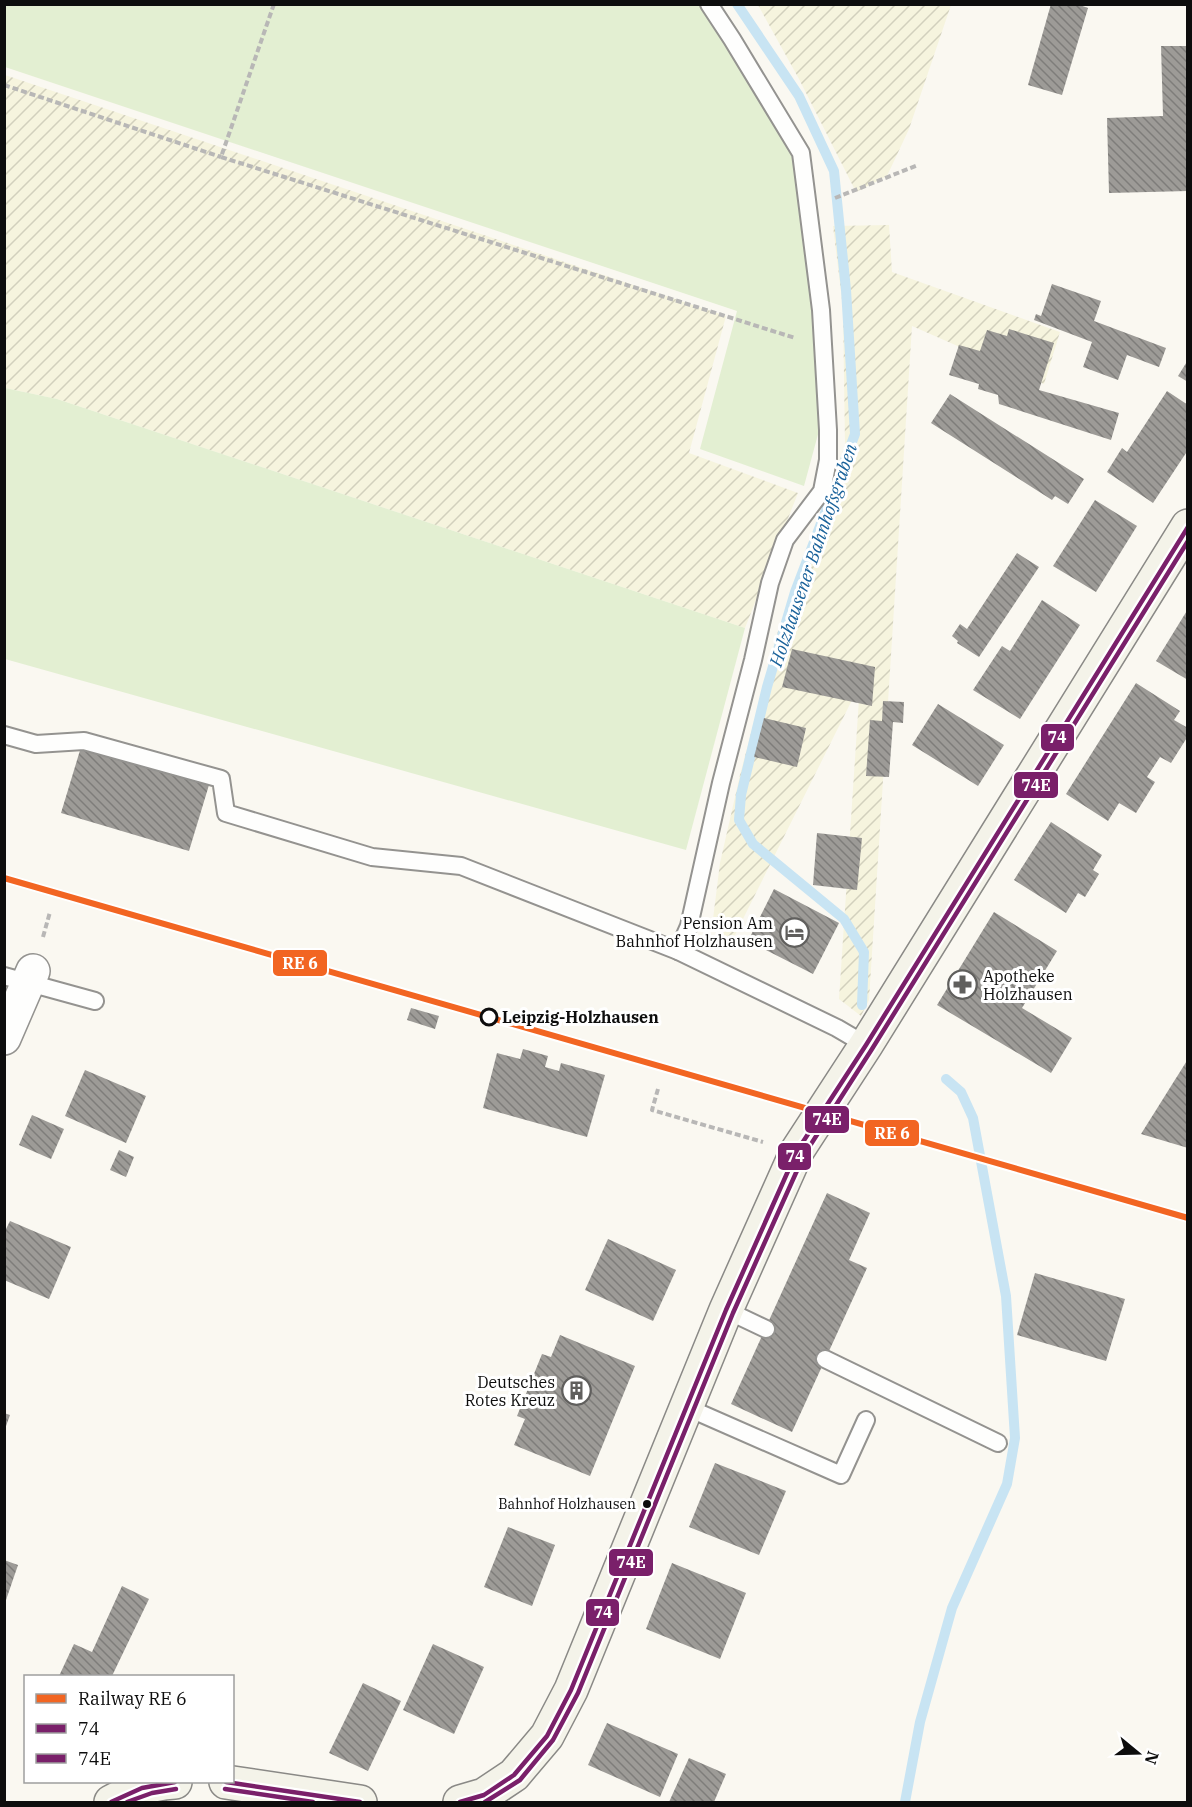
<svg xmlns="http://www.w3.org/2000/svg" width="1192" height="1807" font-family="'IBM Plex Serif',serif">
<defs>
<pattern id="farmland-furrows" width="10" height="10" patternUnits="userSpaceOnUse" patternTransform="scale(1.5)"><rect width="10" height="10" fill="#f6f4de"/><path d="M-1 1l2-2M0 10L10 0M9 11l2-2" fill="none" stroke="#d2d0bd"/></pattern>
<pattern id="building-back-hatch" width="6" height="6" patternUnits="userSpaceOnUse" patternTransform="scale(1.5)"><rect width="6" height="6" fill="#9d9b97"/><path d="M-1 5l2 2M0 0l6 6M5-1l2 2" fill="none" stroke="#7e7d7a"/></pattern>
</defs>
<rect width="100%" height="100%" fill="#faf8f1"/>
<g fill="url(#farmland-furrows)">
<polygon points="758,5 951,5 909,129 887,176 856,192 799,79"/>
<polygon points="5,75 726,316 689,453 798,493 745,628 57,399 5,388"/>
<polygon points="889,225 892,272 1060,332 1044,384 912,326 869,1000 861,1016 839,999 860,684 731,943 712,927 720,863 740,775 778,631 845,445 843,308 833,226"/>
</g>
<g fill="#e3efd2">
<polygon points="5,5 714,5 807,144 820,427 804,486 700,449 737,311 5,67"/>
<polygon points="5,388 57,399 745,628 686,850 5,659"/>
</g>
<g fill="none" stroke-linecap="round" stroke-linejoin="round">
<g stroke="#c8e4f3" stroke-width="10">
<polyline points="737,4 799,96 834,171 846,290 855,434 795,592 767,687 741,795 739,820 753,844 844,919 864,952 862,1005"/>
<polyline points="905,1802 920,1722 952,1608 1007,1484 1015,1438 1006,1296 973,1118 961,1092 946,1079"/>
</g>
</g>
<g fill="url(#building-back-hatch)">
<polygon points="1051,4 1077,4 1088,8 1062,95 1028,85"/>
<polygon points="1161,46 1188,46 1188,191 1109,193 1107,118 1163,116"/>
<polygon points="1052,284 1101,301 1094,321 1166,348 1159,367 1127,355 1118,380 1083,367 1092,342 1034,320 1036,314 1041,316"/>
<polygon points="1009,329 1054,343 1039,390 1119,413 1111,440 999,404 998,395 978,389 979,384 949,375 959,345 980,351 987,330 1007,336"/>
<polygon points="1188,360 1188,382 1178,376"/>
<polygon points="1167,391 1188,405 1188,450 1153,503 1107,472 1122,448 1127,452"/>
<polygon points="950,394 1084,479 1068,504 1055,496 1052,500 931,423"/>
<polygon points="1095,500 1137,526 1096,592 1053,566"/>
<polygon points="1017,553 1039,567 979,657 957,643 958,641 952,636 960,624 967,629"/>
<polygon points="1042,600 1080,625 1020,719 973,690 1002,646 1010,651"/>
<polygon points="1188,609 1188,680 1156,661"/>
<polygon points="792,649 875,667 872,706 782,687"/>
<polygon points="1136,683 1180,711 1174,720 1188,728 1188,736 1171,763 1160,757 1147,777 1155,782 1136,813 1119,803 1108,821 1066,794"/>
<polygon points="883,701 904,702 903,723 893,722 889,777 866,776 870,720 882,721"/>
<polygon points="938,704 1004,745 978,786 912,745"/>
<polygon points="764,718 806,728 797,767 754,757"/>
<polygon points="81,747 209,785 189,851 61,813"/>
<polygon points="1051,822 1102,855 1093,870 1099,874 1085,897 1078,893 1066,913 1014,880"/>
<polygon points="817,833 862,838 857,890 813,885"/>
<polygon points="774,889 839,923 813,974 748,941"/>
<polygon points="994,912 1057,951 1022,1008 1072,1038 1051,1073 937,1005"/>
<polygon points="411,1008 439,1016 435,1029 407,1020"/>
<polygon points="523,1049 548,1056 545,1067 559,1071 561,1063 605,1075 587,1137 483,1108 497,1053 520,1059"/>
<polygon points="1188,1059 1188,1148 1141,1134"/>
<polygon points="85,1070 146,1096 126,1143 65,1116"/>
<polygon points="32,1115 64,1129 51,1159 19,1145"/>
<polygon points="119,1150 134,1157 126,1177 110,1170"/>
<polygon points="827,1193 870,1213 849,1260 867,1268 792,1432 731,1404"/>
<polygon points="10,1221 71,1247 49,1299 4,1280 4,1233"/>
<polygon points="608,1239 676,1270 653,1321 585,1290"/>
<polygon points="1035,1273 1125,1299 1106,1361 1017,1335"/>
<polygon points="560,1335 635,1366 590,1476 514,1445 525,1419 517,1416 542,1354 551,1357"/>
<polygon points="4,1413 10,1415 5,1429 4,1429"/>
<polygon points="715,1463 786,1491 759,1555 689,1527"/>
<polygon points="508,1527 555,1545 532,1606 484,1587"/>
<polygon points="4,1560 18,1565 5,1603 4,1603"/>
<polygon points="672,1563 746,1593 720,1659 646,1629"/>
<polygon points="122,1586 149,1599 112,1676 59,1676 74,1644 92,1652"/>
<polygon points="433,1644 484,1667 454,1734 403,1710"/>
<polygon points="363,1683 401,1701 368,1771 329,1753"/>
<polygon points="607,1723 678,1754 660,1797 588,1765"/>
<polygon points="689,1758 726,1774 714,1802 669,1802"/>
</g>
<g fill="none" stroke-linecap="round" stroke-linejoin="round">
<defs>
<g id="lane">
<polyline points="4,735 36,744 84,741 221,779 226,813 372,857 461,866 678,951 837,1028 866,1045"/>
<polyline points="678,951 689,926 721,783 753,660 770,583 785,540 822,491 828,460 828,430 821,310 801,153 732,39 709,4"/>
<polyline points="4,976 95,1001"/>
<polyline points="726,1310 766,1329"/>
<polyline points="825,1359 998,1443"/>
<polyline points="686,1407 841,1475 866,1420"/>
</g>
<polyline id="street" points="4,1038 33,971"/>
<g id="secondary">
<polyline points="226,1782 360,1802"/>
<path d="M 111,1802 C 131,1791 152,1783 175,1782"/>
<polyline points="460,1802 484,1795 514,1775 547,1736 571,1690 726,1310 797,1151 866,1045 1188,526"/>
</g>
</defs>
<use href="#lane" stroke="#949390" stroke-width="20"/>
<use href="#street" stroke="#949390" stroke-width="36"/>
<use href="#secondary" stroke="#8a8986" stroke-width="36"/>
<g stroke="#b8b7b6" stroke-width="4" stroke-dasharray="6 3" stroke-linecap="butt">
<polyline points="274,4 221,157 795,338"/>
<polyline points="4,85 221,157"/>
<polyline points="835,198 918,165"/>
<polyline points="43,937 50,912"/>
<polyline points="658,1089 652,1110 763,1142"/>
</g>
<use href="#lane" stroke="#fefefd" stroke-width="16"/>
<use href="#street" stroke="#fefefd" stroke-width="33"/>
<use href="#secondary" stroke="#f4f3e9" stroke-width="33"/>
<defs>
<g id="bus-1">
<polyline points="226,1782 360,1802"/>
<polyline points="111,1802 142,1788 175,1782"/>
<polyline points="460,1802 484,1795 514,1775 547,1736 571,1690 726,1310 797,1151 866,1045 1188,527"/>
</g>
<g id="bus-2">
<polyline points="225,1789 313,1802"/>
<polyline points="127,1802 152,1793 176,1789"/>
<polyline points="485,1802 520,1780 553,1740 578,1693 733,1313 804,1155 872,1049 1188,541"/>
</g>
</defs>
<use href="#bus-1" stroke="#fff" stroke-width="9"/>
<use href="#bus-2" stroke="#fff" stroke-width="9"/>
<use href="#bus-1" stroke="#7a206a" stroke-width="4.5"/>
<use href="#bus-2" stroke="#7a206a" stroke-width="4.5"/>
<defs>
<polyline id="rail-1" points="4,878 1188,1218"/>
</defs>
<use href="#rail-1" stroke="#fff" stroke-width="10"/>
<use href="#rail-1" stroke="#f26522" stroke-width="6"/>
</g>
<defs>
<symbol id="hotel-ring" viewBox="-11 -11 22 22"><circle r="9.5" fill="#fff" stroke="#605f5d" stroke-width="1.5"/><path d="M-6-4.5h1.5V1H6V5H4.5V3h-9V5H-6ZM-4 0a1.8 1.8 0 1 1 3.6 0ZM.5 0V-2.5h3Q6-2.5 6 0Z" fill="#605f5d"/></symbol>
<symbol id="pharmacy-ring" viewBox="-11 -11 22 22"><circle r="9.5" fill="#fff" stroke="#605f5d" stroke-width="1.5"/><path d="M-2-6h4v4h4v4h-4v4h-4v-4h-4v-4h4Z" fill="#605f5d"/></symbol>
<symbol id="building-ring" viewBox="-11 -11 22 22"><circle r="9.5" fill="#fff" stroke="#605f5d" stroke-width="1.5"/><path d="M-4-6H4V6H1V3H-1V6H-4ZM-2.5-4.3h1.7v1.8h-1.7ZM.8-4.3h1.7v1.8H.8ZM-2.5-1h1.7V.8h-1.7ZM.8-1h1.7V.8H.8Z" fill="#605f5d"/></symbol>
</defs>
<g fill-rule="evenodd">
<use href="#hotel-ring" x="778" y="916" width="33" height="33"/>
<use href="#pharmacy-ring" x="946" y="968" width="33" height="33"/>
<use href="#building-ring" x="560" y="1374" width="33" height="33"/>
</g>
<circle fill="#fff" stroke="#0d0d0d" stroke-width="3" cx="489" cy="1017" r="8"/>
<circle fill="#0d0d0d" stroke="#fff" stroke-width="2" cx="647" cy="1504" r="5"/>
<g text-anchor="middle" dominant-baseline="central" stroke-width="6" stroke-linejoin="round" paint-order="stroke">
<g font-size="14" fill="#0d0d0d" stroke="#fff" text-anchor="end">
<text x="636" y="1504">Bahnhof Holzhausen</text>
</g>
<g font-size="16" fill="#0d0d0d" stroke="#fff" text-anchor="end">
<text x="773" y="923">Pension Am<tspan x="773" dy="18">Bahnhof Holzhausen</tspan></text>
<text x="983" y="976" text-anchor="start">Apotheke<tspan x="983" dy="18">Holzhausen</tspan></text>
<text x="555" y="1382">Deutsches<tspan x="555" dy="18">Rotes Kreuz</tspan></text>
</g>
<g font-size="16" font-weight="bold" fill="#0d0d0d" stroke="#fff" text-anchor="start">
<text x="502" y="1017">Leipzig-Holzhausen</text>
</g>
<g font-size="18" font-style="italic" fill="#1a629a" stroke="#fff">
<text transform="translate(813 555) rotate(-71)">Holzhausener Bahnhofsgraben</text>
</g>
</g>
<g stroke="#fff" stroke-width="2">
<rect x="1040" y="723" width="35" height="29" rx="6" fill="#7a206a"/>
<rect x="1013" y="771" width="46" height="28" rx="6" fill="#7a206a"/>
<rect x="272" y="949" width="56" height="28" rx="6" fill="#f26522"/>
<rect x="804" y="1105" width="46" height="29" rx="6" fill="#7a206a"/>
<rect x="864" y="1119" width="56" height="28" rx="6" fill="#f26522"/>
<rect x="777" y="1142" width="35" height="29" rx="6" fill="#7a206a"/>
<rect x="608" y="1548" width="46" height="29" rx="6" fill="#7a206a"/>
<rect x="585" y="1598" width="35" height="29" rx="6" fill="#7a206a"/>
</g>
<g font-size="16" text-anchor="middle" font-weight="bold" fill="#fff">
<text x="1057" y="743">74</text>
<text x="1036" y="791">74E</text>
<text x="300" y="969">RE 6</text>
<text x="827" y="1125">74E</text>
<text x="892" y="1139">RE 6</text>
<text x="795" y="1162">74</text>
<text x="631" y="1568">74E</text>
<text x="603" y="1618">74</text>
</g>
<rect width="1192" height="1807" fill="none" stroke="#0d0d0d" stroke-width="12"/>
<rect x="24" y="1675" width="210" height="108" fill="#ffffff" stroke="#9e9e9e" stroke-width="1.5"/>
<rect x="36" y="1694" width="30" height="9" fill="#f26522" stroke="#9e9e9e" stroke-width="1.5"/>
<text x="78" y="1705" font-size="18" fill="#0d0d0d">Railway RE 6</text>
<rect x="36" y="1724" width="30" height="9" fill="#7a206a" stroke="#9e9e9e" stroke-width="1.5"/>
<text x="78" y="1735" font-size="18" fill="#0d0d0d">74</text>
<rect x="36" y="1754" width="30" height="9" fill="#7a206a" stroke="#9e9e9e" stroke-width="1.5"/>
<text x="78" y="1765" font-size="18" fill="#0d0d0d">74E</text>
<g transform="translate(1138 1753) rotate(109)" stroke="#ffffff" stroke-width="4.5" paint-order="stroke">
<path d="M0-4.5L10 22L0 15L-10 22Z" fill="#0d0d0d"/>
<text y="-9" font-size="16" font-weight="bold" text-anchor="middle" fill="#0d0d0d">N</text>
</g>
</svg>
